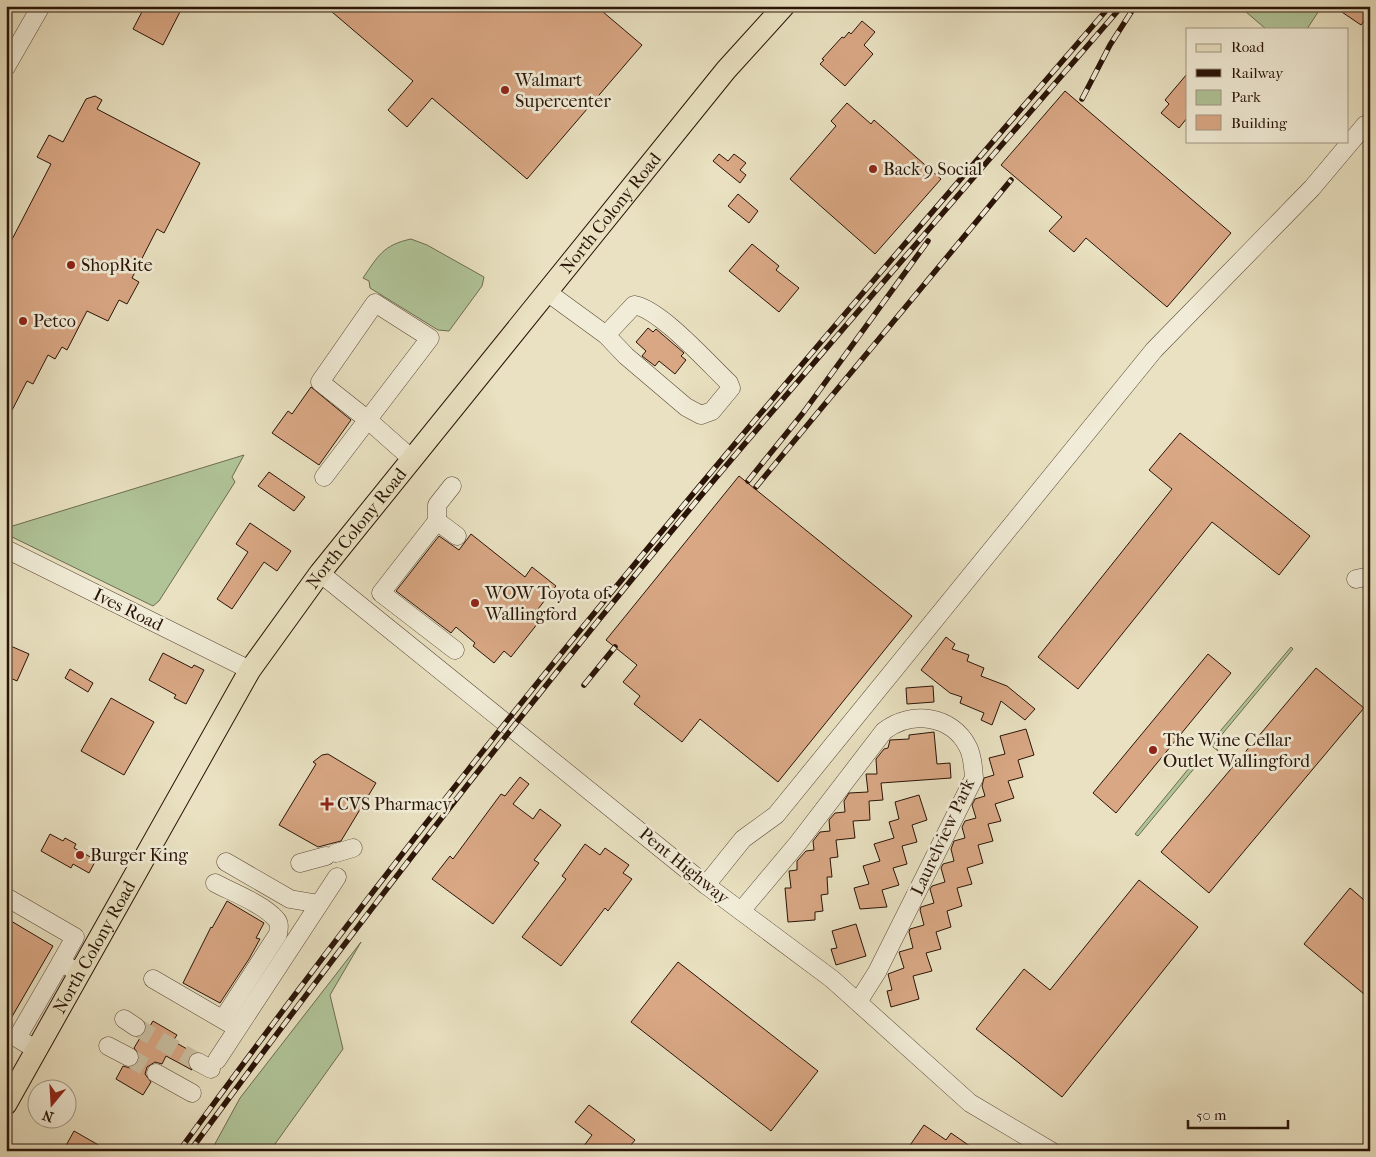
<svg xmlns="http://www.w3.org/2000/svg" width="1376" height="1157" font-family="'IM FELL French Canon',serif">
<rect width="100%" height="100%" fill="#e9e1c1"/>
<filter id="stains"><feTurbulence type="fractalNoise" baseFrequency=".004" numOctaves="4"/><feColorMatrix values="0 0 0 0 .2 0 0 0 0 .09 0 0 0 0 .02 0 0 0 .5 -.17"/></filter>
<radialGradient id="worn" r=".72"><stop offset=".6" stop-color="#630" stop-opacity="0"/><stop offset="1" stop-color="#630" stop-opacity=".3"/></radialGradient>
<g fill="#b0c498" stroke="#6d6c50">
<polygon points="1239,6 1322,6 1307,29 1266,29"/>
<path d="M 411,239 L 427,245 L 484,277 L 482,286 L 449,331 L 438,330 L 370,288 L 369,281 L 363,278 C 378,256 383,245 411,239 Z"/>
<polygon points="244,455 232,477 235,482 159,601 153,606 6,534 6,528"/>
<polygon points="1291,647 1293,649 1214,744 1218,751 1203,739 1205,737 1211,742"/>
<polygon points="1189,754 1204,768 1197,765 1138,836 1135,834 1194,762 1188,756"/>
<polygon points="361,942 330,995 343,1049 270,1151 211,1151 240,1098"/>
</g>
<g fill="#d9a784" stroke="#2a1408">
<polygon points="145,6 183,6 163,45 133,29"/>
<polygon points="325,6 596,6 642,45 527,179 432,98 407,127 388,110 413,81"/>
<polygon points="1333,6 1370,6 1370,13 1361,25"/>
<polygon points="862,21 875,32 864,45 873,54 845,86 820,64 824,60 822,59 842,37 844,38 849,32 851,34"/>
<polygon points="1187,74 1187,118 1179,128 1161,113 1169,104 1165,100"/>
<polygon points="1065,91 1231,233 1167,307 1086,238 1074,252 1049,231 1062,217 1001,165"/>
<polygon points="95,96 102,100 97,109 200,163 164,233 157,229 132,278 139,282 127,304 119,300 108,321 87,311 67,350 62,347 55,359 48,355 33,384 27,381 6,422 6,251 51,164 37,157 49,135 63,142 86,99"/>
<polygon points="847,103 871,124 874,120 941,179 875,254 790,179 836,126 831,121"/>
<polygon points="719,154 728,161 734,154 746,163 740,170 746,175 740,183 713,161"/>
<polygon points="738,194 758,211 749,223 728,206"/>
<polygon points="752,244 779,266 776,270 799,288 779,312 729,271"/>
<polygon points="648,328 653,332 656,329 684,353 681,356 686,360 675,374 659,361 655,366 642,356 646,351 636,342"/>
<polygon points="311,387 351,420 319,465 272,433 288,411 292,414"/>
<polygon points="1180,433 1310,536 1279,575 1212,522 1078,689 1038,657 1172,489 1149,470"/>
<polygon points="269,472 305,497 294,511 258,486"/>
<polygon points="739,476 912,616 778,782 700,719 682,742 634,704 640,696 623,682 637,665 606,640"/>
<polygon points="250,523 291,551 277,571 264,562 232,609 217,599 248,552 236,544"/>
<polygon points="471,534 525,577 532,567 556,586 531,618 538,623 511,657 504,651 494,663 473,646 475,643 456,627 451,633 396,591 439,536 459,550"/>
<polygon points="946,637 955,644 952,649 969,655 967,661 984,668 981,676 1007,686 1035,709 1025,720 1001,701 992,725 981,720 984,713 960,703 962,697 950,693 921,670"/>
<polygon points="6,644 29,654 17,681 6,676"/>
<polygon points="163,653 192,668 194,665 204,670 186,704 174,698 176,695 149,680"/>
<polygon points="1208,654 1231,673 1116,813 1093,793"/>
<polygon points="1316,668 1364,708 1209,893 1161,852"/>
<polygon points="70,669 93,683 88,692 65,678"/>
<polygon points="933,686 934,702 907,704 906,688"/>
<polygon points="111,698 154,722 124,775 81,751"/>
<polygon points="1026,729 1034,755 1018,760 1023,777 1008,781 1014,798 995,804 1001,821 988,824 993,841 978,845 983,863 967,868 972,884 957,888 962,906 947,911 951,927 936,932 941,949 926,953 932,971 913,976 919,999 891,1007 887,991 892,990 888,974 904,968 899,952 913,948 909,932 910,929 924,925 920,910 921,907 934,903 930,889 932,886 945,882 941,868 943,864 954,861 951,849 954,841 965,838 962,827 965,821 976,818 972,805 975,799 985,796 982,786 984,778 994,775 989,758 1005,754 1000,736"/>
<polygon points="934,732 937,764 950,763 951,778 881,783 883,800 869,801 870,820 853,821 855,838 836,840 838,857 830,858 832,877 827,877 828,894 821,895 823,911 815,912 815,920 788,922 785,888 791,888 789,871 797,870 797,861 806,851 814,850 813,841 820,832 830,831 829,820 835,813 845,812 844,801 849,793 868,792 866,774 877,774 876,759 884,749 888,748 890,740 909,739 909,735"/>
<polygon points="328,754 376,783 341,841 318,847 279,825 316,764 313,762 322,755"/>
<polygon points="520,777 529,784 513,804 533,819 540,809 561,825 534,860 539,863 493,924 432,879 450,856 453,859 501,794 505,796"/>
<polygon points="919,795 927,820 912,825 917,842 902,846 907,864 893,868 899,885 882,890 887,907 860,909 854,888 869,884 863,866 880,861 874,844 894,838 889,822 899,819 895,802"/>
<polygon points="50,834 63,841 65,838 76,844 74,848 96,860 89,873 73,864 71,868 41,851"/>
<polygon points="585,844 600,855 605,848 629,865 623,873 632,879 608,911 605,908 561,966 522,937 566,879 562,876"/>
<polygon points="1139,880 1198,927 1062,1097 976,1029 1024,969 1050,990"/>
<polygon points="1350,888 1370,905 1370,999 1304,944"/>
<polygon points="227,901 264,923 256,938 260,939 249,959 220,1003 183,983 211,927 212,928"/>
<polygon points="6,918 53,946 6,1027"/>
<polygon points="856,924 866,956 836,965 831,949 837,948 832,931"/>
<polygon points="678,962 818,1071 771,1131 631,1022"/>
<polygon points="153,1021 177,1035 173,1041 194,1053 187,1062 192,1070 166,1056 162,1064 155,1062 147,1067 145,1074 151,1082 143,1095 116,1079 123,1066 130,1068 138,1062 140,1056 134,1048 140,1038 138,1037 145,1032 146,1024 150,1026"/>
<polygon points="589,1105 635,1140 626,1151 580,1151 592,1135 575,1122"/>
<polygon points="924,1125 946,1140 951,1133 977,1151 906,1151"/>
<polygon points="74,1131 109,1151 63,1151"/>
</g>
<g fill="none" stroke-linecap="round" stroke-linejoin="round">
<g stroke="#ccc2a5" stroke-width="18" stroke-dasharray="18 9" stroke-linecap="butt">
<polyline points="136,1027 198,1062"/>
<polyline points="129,1057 156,1073"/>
</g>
<defs>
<g id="minor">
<polyline points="6,67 41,6"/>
<path d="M 547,292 L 606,335 L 626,356 L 686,407 L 701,415 L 712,411 L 731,388 L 729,383 C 708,363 660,309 634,305 L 606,335"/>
<polyline points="324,477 430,338 375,303 320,382 368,420 412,459"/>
<polyline points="452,486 437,505 437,521 381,593 455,650"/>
<polyline points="437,521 457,536"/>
<polyline points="6,549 250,670"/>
<polyline points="320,573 706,885 832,979 970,1103 1051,1151"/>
<polyline points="1356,579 1370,576"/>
<polyline points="336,853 353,848"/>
<polyline points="226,862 290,899 319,904"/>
<polyline points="300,863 326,856"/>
<path d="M 215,883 C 232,892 263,904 276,919 C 280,923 279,928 278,934 L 223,1019"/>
<polyline points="706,885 743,839 776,815 1154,350 1312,188 1365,125"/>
<polyline points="6,897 75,937 61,962"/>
<path d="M 741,911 L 798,843 L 884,731 C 911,710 952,715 968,747 C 973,757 973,767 974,778 L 877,972 L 858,1002"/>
<polyline points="153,979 232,1025"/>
<polyline points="124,1019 136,1027"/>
<polyline points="108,1046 129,1057"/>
<polyline points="37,1050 17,1038 61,962 80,974"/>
<polyline points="217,1060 337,877"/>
<polyline points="198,1062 211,1069"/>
<polyline points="156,1073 192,1093"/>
</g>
<g id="major">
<path id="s1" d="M 6,1104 L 250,670 L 320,573 L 726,70 L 784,6"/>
</g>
</defs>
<use href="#minor" stroke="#5a4736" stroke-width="19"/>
<use href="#major" stroke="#2a1408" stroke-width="23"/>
<use href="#minor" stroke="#f1ecd7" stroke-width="18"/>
<use href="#major" stroke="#e9e1c1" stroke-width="21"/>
<defs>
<g id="rail">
<polyline points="1082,99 1110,45 1135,6"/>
<polyline points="748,481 803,413 928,241"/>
<polyline points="756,487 1011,180"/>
<polyline points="584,685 615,647"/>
<path d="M 179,1151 C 325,951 476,755 634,565 C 790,376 950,191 1110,6"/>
<path d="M 190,1151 C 360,920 536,692 720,473 C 853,316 988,161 1122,6"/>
</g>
</defs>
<use href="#rail" stroke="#2a1408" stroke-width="5.5"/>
<use href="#rail" stroke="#f1ecd7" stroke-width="4" stroke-dasharray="11" stroke-linecap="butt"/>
</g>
<g fill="#8f2418" stroke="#f1ecd7" stroke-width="2">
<circle cx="505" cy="90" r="5"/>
<circle cx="873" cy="169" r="5"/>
<circle cx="71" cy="265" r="5"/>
<circle cx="23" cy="321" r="5"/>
<circle cx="475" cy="603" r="5"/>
<circle cx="1153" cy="750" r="5"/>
<path d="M324.5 796.5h5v5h5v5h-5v5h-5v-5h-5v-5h5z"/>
<circle cx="80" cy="855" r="5"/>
</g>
<g text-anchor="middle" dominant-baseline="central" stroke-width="5" stroke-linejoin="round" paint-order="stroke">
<g font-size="18" fill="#2a1408" stroke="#f1ecd7" text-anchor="start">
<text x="515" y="80">Walmart<tspan x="515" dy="21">Supercenter</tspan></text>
<text x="883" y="169">Back 9 Social</text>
<text x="81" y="265">ShopRite</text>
<text x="33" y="321">Petco</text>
<text x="485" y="593">WOW Toyota of<tspan x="485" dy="21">Wallingford</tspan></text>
<text x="1163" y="740">The Wine Cellar<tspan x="1163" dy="21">Outlet Wallingford</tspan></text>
<text x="337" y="804">CVS Pharmacy</text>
<text x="90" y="855">Burger King</text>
</g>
<g font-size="18" fill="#2a1408" stroke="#f1ecd7">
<text stroke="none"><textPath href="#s1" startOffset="1080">North Colony Road</textPath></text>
<text stroke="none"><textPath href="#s1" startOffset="675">North Colony Road</textPath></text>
<text transform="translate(128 610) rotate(26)">Ives Road</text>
<text transform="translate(943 837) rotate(-65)">Laurelview Park</text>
<text transform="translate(684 866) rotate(39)">Pent Highway</text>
<text stroke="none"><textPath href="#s1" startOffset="180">North Colony Road</textPath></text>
</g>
</g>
<rect width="1376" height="1157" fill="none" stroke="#e9e1c1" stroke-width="25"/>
<rect x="8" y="8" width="1361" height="1142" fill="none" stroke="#2a1408" stroke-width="2.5"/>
<rect x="12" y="12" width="1351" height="1132" fill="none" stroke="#2a1408"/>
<rect x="1186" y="28" width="162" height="115" fill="#f1ecd7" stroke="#a19684"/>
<rect x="1196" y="44" width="25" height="8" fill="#e9e1c1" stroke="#a19684"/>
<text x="1231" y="52" font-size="15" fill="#2a1408">Road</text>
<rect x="1196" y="69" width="25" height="8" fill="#2a1408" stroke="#a19684"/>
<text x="1231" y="78" font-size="15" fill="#2a1408">Railway</text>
<rect x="1196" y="90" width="25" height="15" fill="#b0c498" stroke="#a19684"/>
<text x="1231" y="102" font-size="15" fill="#2a1408">Park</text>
<rect x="1196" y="115" width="25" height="15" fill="#d9a784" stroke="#a19684"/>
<text x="1231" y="128" font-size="15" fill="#2a1408">Building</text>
<g transform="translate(52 1104) rotate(198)"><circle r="24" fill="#f1ecd7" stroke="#a19684"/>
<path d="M0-4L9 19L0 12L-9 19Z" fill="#8f2418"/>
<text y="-8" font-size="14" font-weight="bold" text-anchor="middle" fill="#2a1408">N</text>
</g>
<path d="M1188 1120v8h100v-8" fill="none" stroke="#2a1408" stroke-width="2.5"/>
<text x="1196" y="1120" font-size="15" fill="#2a1408" stroke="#f1ecd7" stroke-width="4" paint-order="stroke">50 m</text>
<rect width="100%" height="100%" filter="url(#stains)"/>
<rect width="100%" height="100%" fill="url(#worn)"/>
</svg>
